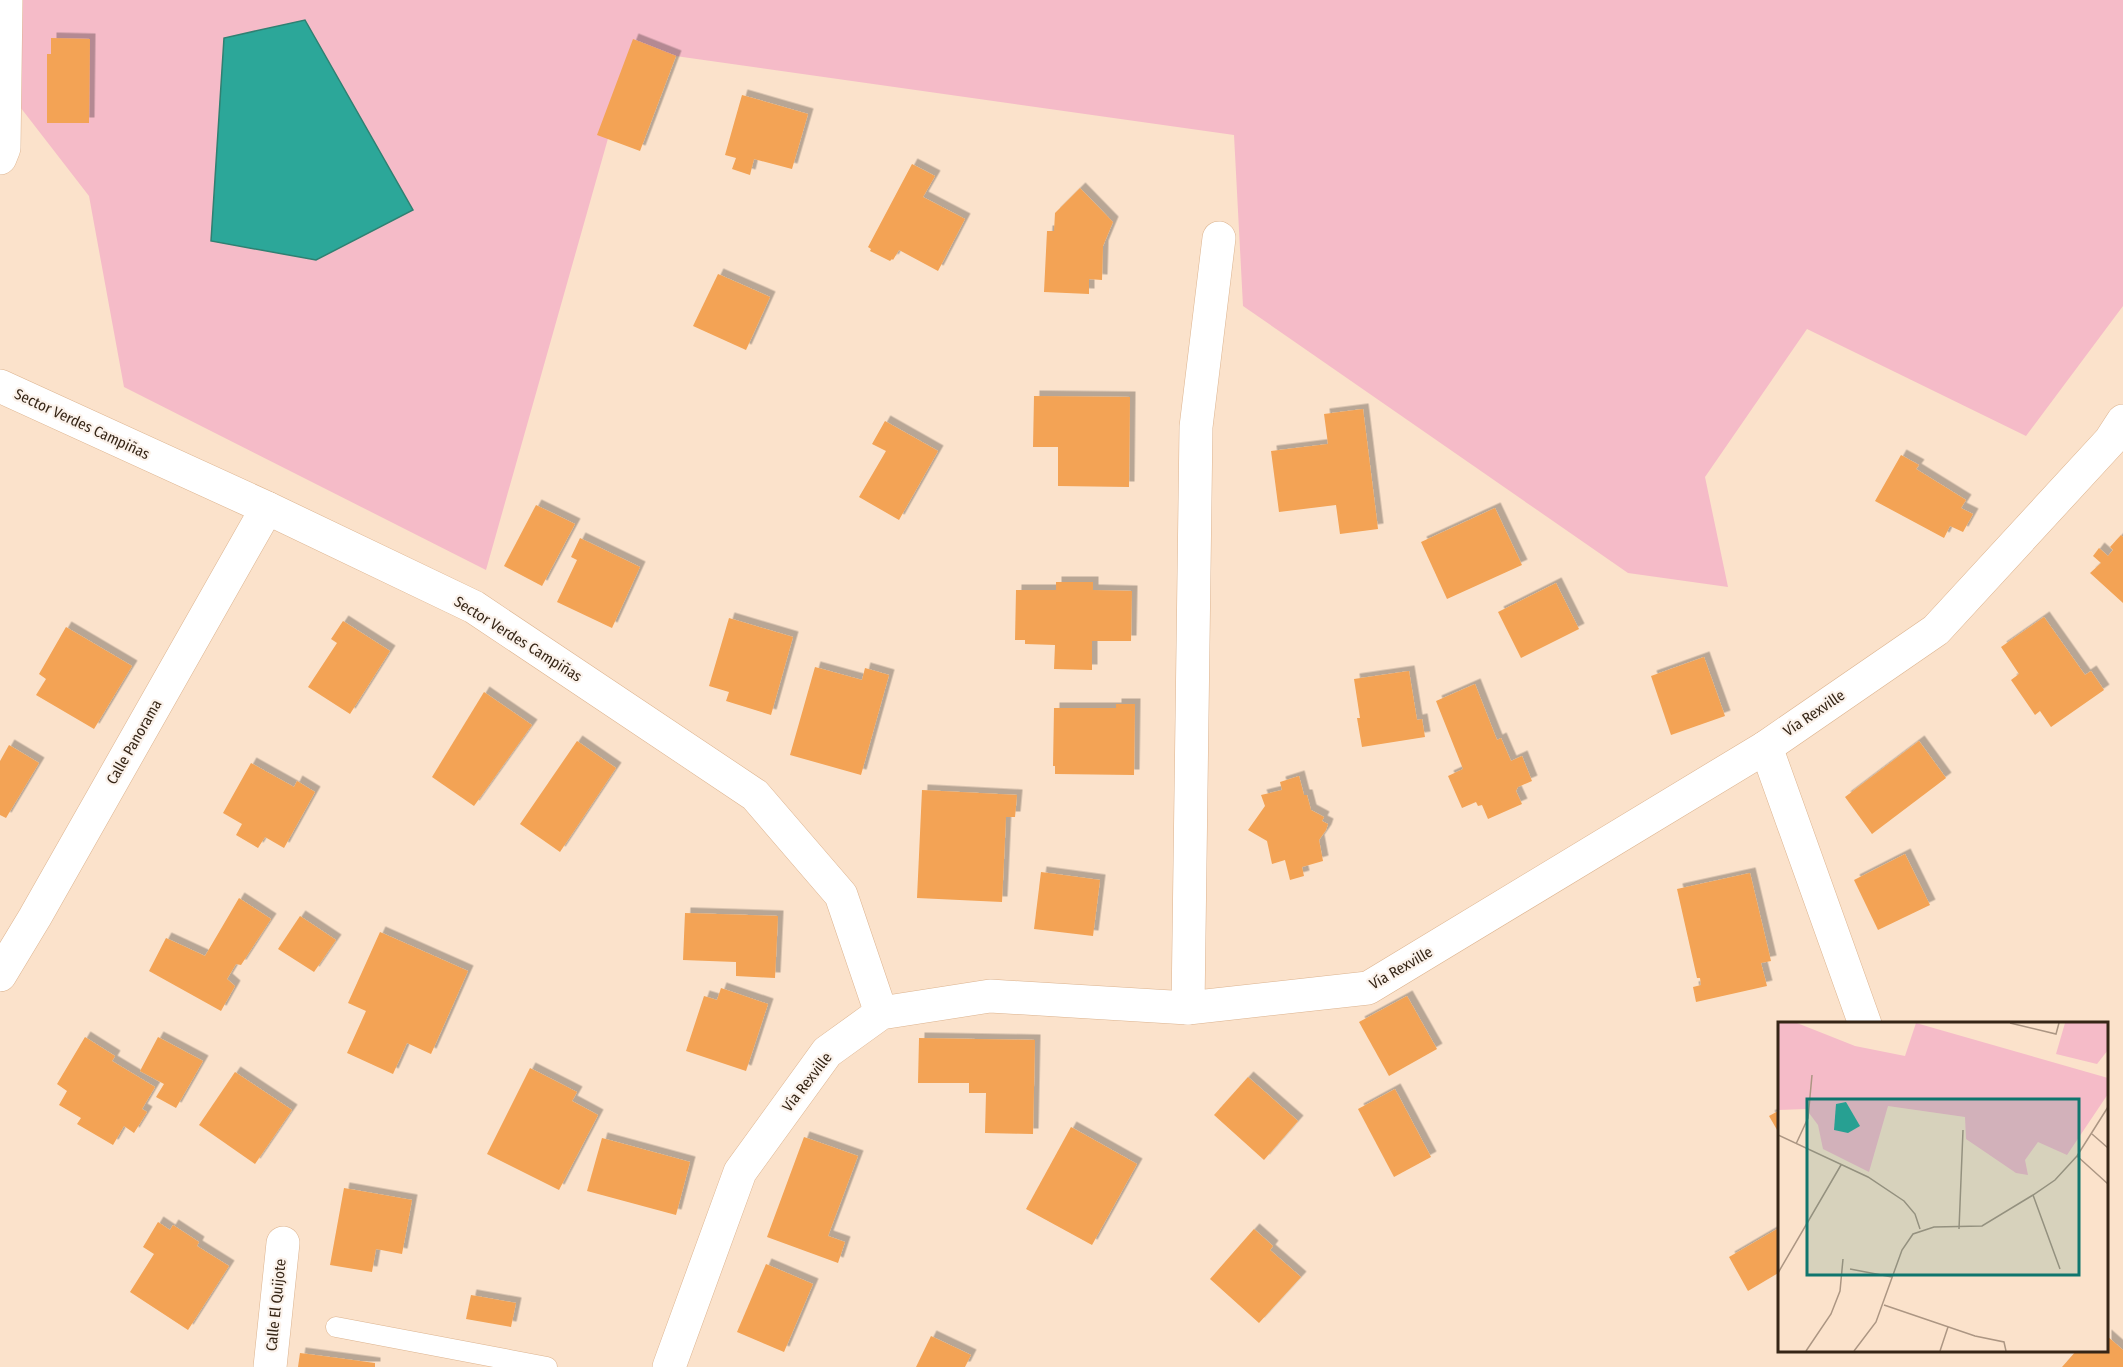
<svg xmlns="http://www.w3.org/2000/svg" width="2123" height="1367" font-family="'Fira Sans Condensed',sans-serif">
<defs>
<filter id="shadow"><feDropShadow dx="5.5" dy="-5.5" stdDeviation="0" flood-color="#0004"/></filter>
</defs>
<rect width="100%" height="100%" fill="#fbe2cb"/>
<polygon fill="#f5bbc8" points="0,0 2123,0 2123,306 2026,436 1807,329 1705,477 1728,587 1628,573 1243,306 1234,135 633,50 486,570 124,387 89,196 0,81"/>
<polygon fill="#2ca799" stroke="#2f8072" stroke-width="1.5" points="305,20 413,210 316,260 211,241 224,38"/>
<g fill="#f3a354" filter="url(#shadow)">
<polygon points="51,38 90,39 89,123 47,123 47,54 51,54"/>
<polygon points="633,39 676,56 640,151 597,135"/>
<polygon points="742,95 808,114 792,169 754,159 750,175 732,169 736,158 725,155"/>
<polygon points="912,164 935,176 923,197 965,219 938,271 899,250 893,260 892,259 890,261 870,251 871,249 868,247"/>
<polygon points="1080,188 1113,222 1103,246 1102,280 1089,279 1089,294 1044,292 1047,231 1054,231 1055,213"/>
<polygon points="718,274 770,297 746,350 693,326"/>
<polygon points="1034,396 1130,397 1129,487 1058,486 1058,447 1033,447"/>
<polygon points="1363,409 1378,529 1340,534 1336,505 1279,512 1271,451 1328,444 1324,414"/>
<polygon points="885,421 938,451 899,520 859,497 886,451 872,444"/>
<polygon points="1901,455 1919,465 1916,469 1966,500 1961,508 1973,514 1963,532 1950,526 1944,538 1875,501"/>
<polygon points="536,505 575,524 542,586 504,566"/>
<polygon points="1495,508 1522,565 1447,599 1421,542"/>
<polygon points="2121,535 2123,537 2123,603 2090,573 2101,563 2093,556 2099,548 2108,556 2113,550 2110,547"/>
<polygon points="580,538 640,567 612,628 557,602 577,560 571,557"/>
<polygon points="1056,582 1093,582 1093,590 1132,591 1131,641 1092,641 1092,670 1054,669 1055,645 1025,644 1025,640 1015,640 1016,590 1056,590"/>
<polygon points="1556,583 1579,629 1521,658 1498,612"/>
<polygon points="2044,617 2085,675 2091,671 2104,690 2051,727 2040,711 2035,715 2011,680 2019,674 2001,647"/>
<polygon points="729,618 793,637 771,715 726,701 729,692 709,686"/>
<polygon points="343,621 390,651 350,714 308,687 337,643 331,639"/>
<polygon points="66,627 132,666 94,729 36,695 46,679 39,674"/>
<polygon points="1704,657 1725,716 1671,735 1651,676"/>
<polygon points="815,667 862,680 865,668 889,675 861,775 790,755"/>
<polygon points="1409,671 1417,720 1422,719 1425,737 1362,747 1357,718 1360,718 1354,679"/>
<polygon points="1475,684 1497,740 1501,738 1511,761 1522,756 1532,781 1518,787 1516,791 1522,804 1488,819 1482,805 1478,806 1476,802 1462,808 1448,776 1463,769 1436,701"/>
<polygon points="484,692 532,725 474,806 432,777"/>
<polygon points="1116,704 1135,704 1134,775 1055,774 1055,766 1053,766 1054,708 1116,708"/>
<polygon points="577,741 616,768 560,852 520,824"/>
<polygon points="1919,741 1946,778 1872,834 1845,797"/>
<polygon points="9,745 39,763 6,818 0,815 0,761"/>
<polygon points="251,763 294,787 297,781 315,792 284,848 265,837 258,848 236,835 242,824 223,813"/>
<polygon points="1299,776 1304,795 1307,795 1311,810 1324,817 1322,821 1328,824 1326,830 1319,840 1323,861 1302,867 1304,876 1290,880 1285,860 1272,864 1267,841 1248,830 1265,806 1261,795 1282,790 1280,782"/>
<polygon points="922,790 1017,795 1015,817 1006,817 1002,902 917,898"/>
<polygon points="1905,854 1930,905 1878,930 1854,880"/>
<polygon points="1041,872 1100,880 1093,936 1034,929"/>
<polygon points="1750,873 1771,961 1761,963 1767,986 1696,1002 1693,987 1701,985 1700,978 1697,978 1677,889"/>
<polygon points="239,898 271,919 241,965 236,964 227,979 235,986 221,1011 149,971 166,938 205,956"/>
<polygon points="685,913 778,916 775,978 736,976 736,962 683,960"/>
<polygon points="300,916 336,940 314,972 278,949"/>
<polygon points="380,932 468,971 431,1054 407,1043 393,1074 347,1053 366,1011 348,1003"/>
<polygon points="721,988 768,1004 746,1071 686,1051 704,996 717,1000"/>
<polygon points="1407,996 1437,1049 1389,1076 1359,1022"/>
<polygon points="85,1037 115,1056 112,1061 155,1087 142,1109 147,1112 134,1133 124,1126 113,1145 77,1124 81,1118 59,1105 67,1091 57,1084"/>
<polygon points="158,1037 203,1061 176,1108 156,1097 164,1084 140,1071"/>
<polygon points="919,1038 1035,1040 1033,1134 985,1133 986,1093 969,1093 969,1083 918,1083"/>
<polygon points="530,1068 577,1092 572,1101 598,1115 559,1190 487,1154"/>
<polygon points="235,1072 292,1110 255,1164 199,1125"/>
<polygon points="1248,1077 1298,1121 1264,1160 1214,1115"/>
<polygon points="1395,1089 1431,1157 1394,1177 1358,1109"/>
<polygon points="1780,1110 1780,1135 1769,1116"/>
<polygon points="1071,1127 1137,1164 1092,1245 1026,1209"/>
<polygon points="804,1137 858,1156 828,1236 845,1242 838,1263 767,1237"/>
<polygon points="602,1138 690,1162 676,1215 587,1191"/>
<polygon points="344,1188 412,1200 402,1254 376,1249 372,1272 330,1265"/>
<polygon points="158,1222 170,1230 173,1225 199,1242 197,1246 229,1266 188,1330 130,1292 154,1254 143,1247"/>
<polygon points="1254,1229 1273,1246 1270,1250 1301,1277 1259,1323 1210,1279"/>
<polygon points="1777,1229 1780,1234 1780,1272 1748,1291 1729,1257"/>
<polygon points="766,1264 813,1284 784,1352 737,1332"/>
<polygon points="471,1295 516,1303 511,1327 466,1319"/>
<polygon points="2106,1335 2123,1350 2123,1367 2062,1367 2077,1350 2106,1350"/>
<polygon points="931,1336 971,1355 965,1367 916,1367"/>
<polygon points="300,1353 375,1363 375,1367 298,1367"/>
</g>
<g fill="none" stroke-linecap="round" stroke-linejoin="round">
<defs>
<polyline id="service" points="336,1327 547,1367"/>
<g id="minor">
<polyline points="0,158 4,148 6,0"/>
<polyline points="0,386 267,508 474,607 755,795 841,895 881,1013"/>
<polyline points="1766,747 1865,1024"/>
<polyline points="0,975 35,917 267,508"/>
<polyline points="1188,1008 1196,427 1219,238"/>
<polyline points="270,1367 283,1243"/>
<polyline points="669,1367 740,1172 827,1052 881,1013 990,996 1188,1008 1368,988 1766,747 1936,630 2110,441 2123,421"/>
</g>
</defs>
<use href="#service" stroke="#dcb38e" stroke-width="21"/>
<use href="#minor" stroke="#dcb38e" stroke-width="34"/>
<use href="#service" stroke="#fff" stroke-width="20"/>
<use href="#minor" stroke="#fff" stroke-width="33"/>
</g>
<g text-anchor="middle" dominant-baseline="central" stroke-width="4.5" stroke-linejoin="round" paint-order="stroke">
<g font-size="15" fill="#352516" stroke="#fbf2eb">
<text transform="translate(82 424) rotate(25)">Sector Verdes Campiñas</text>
<text transform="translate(518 639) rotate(32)">Sector Verdes Campiñas</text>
<text transform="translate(1814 713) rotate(-34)">Vía Rexville</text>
<text transform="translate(134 742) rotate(-60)">Calle Panorama</text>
<text transform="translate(1401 968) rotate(-30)">Vía Rexville</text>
<text transform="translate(807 1082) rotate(-52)">Vía Rexville</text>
<text transform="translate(276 1305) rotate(-84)">Calle El Quijote</text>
</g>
</g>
<g transform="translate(1778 1022)">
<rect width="330" height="330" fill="#fbe2cb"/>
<path d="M 0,1 L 19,1 L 77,24 L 127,34 L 138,1 L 330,56 L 330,72 L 289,133 L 260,120 L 247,138 L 250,153 L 238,151 L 188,117 L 187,95 L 110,84 L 91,150 L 45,127 L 40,103 L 28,87 L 0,88 ZM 287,1 L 330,1 L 330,28 L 319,42 L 278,32 Z" fill="#f5bbc8"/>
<path d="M 68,80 L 82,104 L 70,111 L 56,108 L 58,82 Z" fill="#2ca799"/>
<path fill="none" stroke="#ac9683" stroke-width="1.5" d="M 232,1 L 278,12 L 281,1M 314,112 L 330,126M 0,113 L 90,155 L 126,179 L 137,192 L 142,207M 18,122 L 30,96 L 34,53M 299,134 L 330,162M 255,173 L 282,247M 181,207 L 185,108M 72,247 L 114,255M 0,251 L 63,143M 106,283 L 197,314 L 226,320 L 228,329M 28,329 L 53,292 L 62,269 L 65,237M 76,329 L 98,300 L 124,228 L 135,212 L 156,205 L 204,204 L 255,173 L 277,158 L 299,134 L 330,85M 162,329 L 170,305"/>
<path fill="#0f766e" fill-opacity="0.15" stroke="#0f766e" stroke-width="3" d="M 29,77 L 301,77 L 301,253 L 29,253 Z"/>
<rect width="330" height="330" fill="none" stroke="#352516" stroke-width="3"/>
</g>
</svg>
